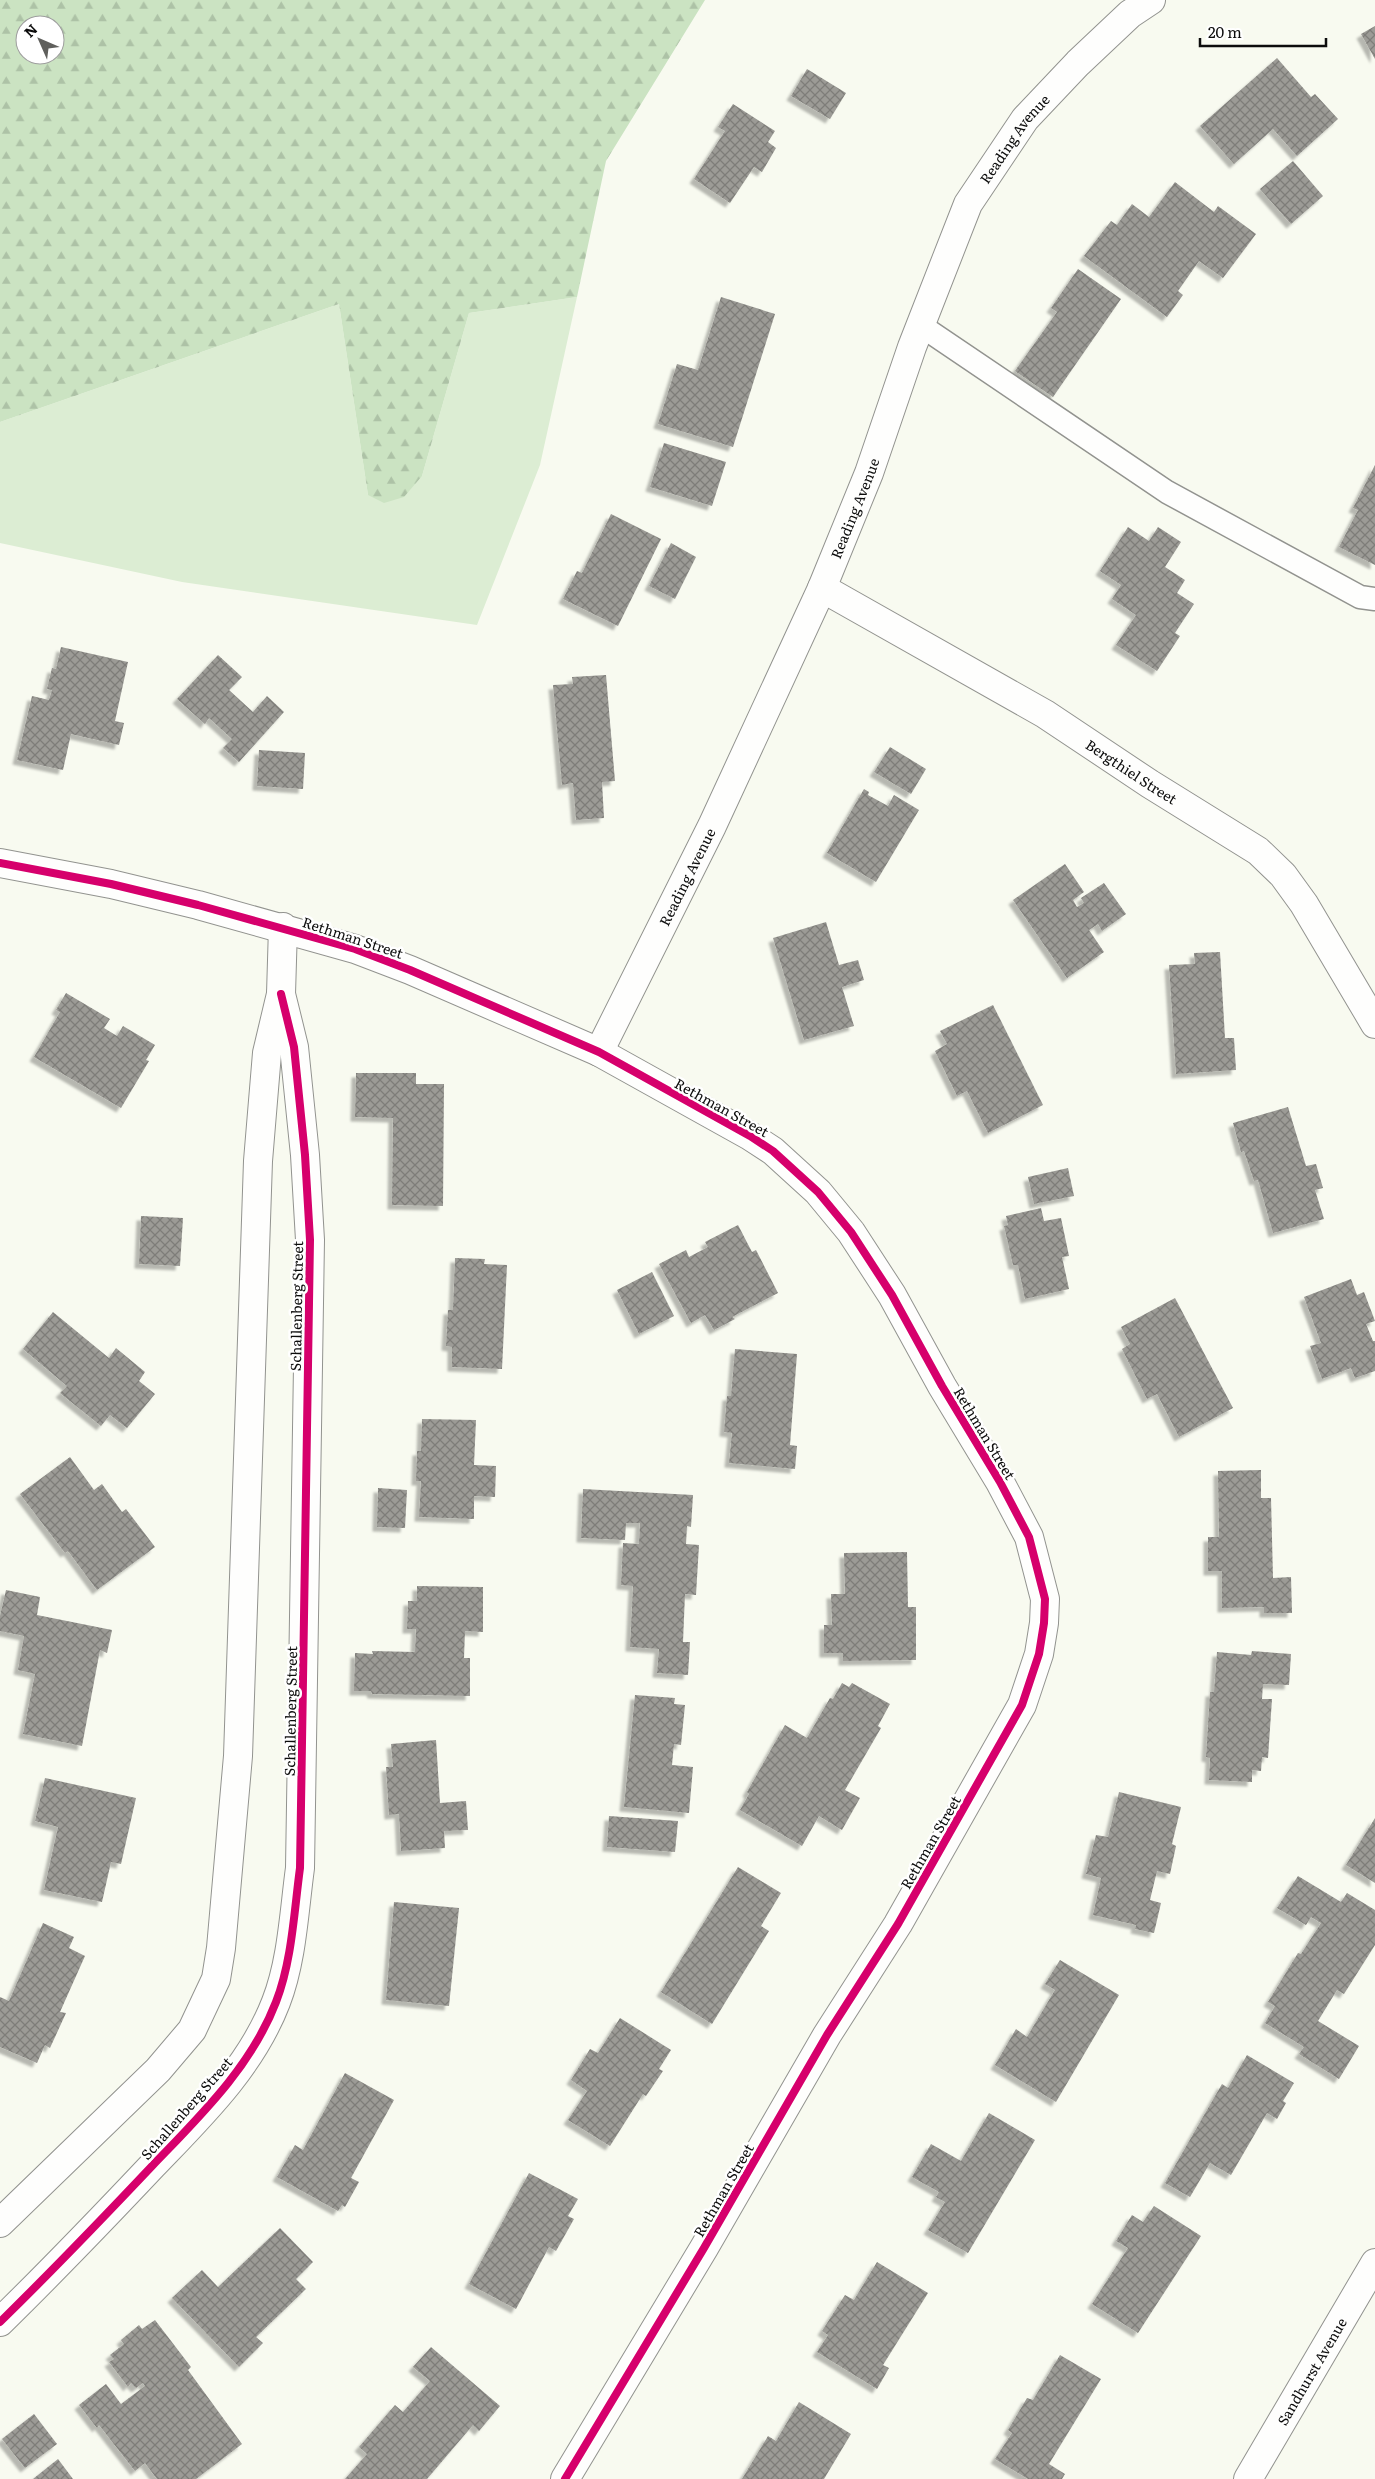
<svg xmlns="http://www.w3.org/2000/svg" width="1375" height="2479" font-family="Literata,serif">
<defs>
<pattern id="forest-firs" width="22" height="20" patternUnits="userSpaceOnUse" patternTransform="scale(1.25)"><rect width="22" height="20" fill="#cbe3c2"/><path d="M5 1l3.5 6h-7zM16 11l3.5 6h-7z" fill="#adc2a6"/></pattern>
<pattern id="building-cross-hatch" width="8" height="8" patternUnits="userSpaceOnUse" patternTransform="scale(1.25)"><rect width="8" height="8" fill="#9c9b96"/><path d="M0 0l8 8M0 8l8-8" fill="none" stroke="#7e7d79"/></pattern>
<filter id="shadow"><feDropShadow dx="-4.5" dy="4.5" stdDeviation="1" flood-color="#0004"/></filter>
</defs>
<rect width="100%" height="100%" fill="#f8faf0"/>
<polygon fill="#dcedd3" points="577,297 540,465 477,625 182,582 0,543 0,422 339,304 368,495 422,476 469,313"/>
<path fill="url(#forest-firs)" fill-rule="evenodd" d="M 0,0 L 705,0 L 606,161 L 577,297 L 469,313 L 422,476 L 404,497 L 384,503 L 368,495 L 339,304 L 0,422 ZM 25,25 L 55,25 L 55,55 L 25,55 Z"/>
<g fill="url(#building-cross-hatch)" filter="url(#shadow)">
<polygon points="1375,26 1375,59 1361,34"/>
<polygon points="1277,58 1311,97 1315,94 1338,119 1297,156 1273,129 1234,164 1200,126"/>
<polygon points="807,69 846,93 830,119 791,96"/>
<polygon points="733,104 775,131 768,142 776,148 762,172 754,167 730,203 694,179 725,131 718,127"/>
<polygon points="1293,161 1323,196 1291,224 1260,189"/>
<polygon points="1175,182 1214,212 1218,206 1256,234 1223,278 1199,261 1178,291 1183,295 1167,317 1084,256 1111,221 1117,225 1132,204 1149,217"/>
<polygon points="1078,269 1121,299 1053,397 1015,371 1057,312 1051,308"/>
<polygon points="721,297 775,314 733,447 658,424 677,364 698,370"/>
<polygon points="664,443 726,462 712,506 650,487"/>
<polygon points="1375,465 1375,565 1339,547 1358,510 1353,508"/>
<polygon points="611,514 661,539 618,626 563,599 577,571 582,573"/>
<polygon points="1128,527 1149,541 1158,527 1181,542 1165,567 1185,580 1177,593 1194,604 1175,633 1180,636 1157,671 1116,645 1136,615 1112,599 1121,585 1100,571"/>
<polygon points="671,543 696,557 675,599 649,586"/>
<polygon points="61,647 128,662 115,721 124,723 119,745 71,734 63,770 17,760 32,696 49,700 52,690 47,689 52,668 56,669"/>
<polygon points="218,655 242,677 229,690 253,712 267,696 284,712 239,762 223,748 232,739 209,718 205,724 177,699"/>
<polygon points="606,675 615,781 602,782 604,818 576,820 573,783 562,785 553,685 573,684 572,677"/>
<polygon points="890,747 926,769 911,794 874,772"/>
<polygon points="259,750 305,753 303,789 257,786"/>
<polygon points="864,789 869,792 868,795 888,806 894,795 919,810 876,882 827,853"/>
<polygon points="1065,864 1084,892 1073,900 1077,907 1084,903 1081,898 1104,883 1126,914 1102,931 1098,924 1089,930 1104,952 1067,978 1013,900"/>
<polygon points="826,922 839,965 858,960 864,980 842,987 854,1026 804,1040 773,938"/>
<polygon points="1220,952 1225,1038 1234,1038 1236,1070 1176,1074 1169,965 1195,964 1194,953"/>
<polygon points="66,993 110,1019 104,1028 117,1036 123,1026 155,1045 146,1060 149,1061 121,1108 34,1057 60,1012 56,1010"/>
<polygon points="993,1005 1043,1105 988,1133 967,1091 957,1096 935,1051 947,1044 940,1031"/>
<polygon points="356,1073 416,1073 416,1084 444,1084 443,1206 392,1205 393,1118 355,1117"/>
<polygon points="1288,1107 1306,1166 1316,1164 1323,1188 1315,1190 1324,1219 1273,1233 1258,1180 1254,1181 1244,1151 1241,1152 1233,1123"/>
<polygon points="1068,1168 1074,1196 1034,1204 1028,1177"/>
<polygon points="1041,1208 1044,1221 1061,1218 1069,1256 1062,1257 1069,1289 1025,1299 1018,1265 1013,1265 1004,1226 1008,1225 1006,1216"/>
<polygon points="141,1216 183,1218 180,1266 139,1264"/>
<polygon points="738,1225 752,1252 756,1250 778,1293 732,1317 735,1319 714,1330 705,1315 691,1323 659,1264 686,1250 689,1257 708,1247 705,1242"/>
<polygon points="455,1258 485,1259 484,1264 507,1265 502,1369 452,1367 452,1347 446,1346 448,1310 453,1310"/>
<polygon points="652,1272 674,1316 639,1334 617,1290"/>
<polygon points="1351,1279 1357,1295 1364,1292 1375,1321 1366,1324 1373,1341 1375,1341 1375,1371 1355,1378 1351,1368 1322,1379 1310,1346 1321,1343 1304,1297"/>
<polygon points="1175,1298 1233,1408 1179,1437 1157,1394 1147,1399 1122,1349 1130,1344 1121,1327"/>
<polygon points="53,1312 109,1358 116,1348 145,1372 139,1381 155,1394 127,1428 110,1415 101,1426 60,1393 67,1386 23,1349"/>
<polygon points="735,1349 797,1354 790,1445 797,1446 795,1469 729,1463 732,1433 724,1432 727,1396 731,1396"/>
<polygon points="422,1419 476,1420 474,1465 496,1466 495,1497 474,1496 474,1519 419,1517 421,1481 416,1481 417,1451 421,1451"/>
<polygon points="70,1457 94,1490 102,1484 122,1512 126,1509 155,1547 97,1590 68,1551 65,1553 20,1494"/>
<polygon points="1261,1470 1261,1498 1271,1498 1273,1578 1291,1577 1292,1613 1264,1613 1264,1607 1222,1608 1222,1571 1208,1571 1208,1537 1219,1537 1218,1471"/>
<polygon points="378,1488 407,1490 405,1528 377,1527"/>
<polygon points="583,1489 693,1495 691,1527 687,1526 686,1544 699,1545 696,1595 685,1594 683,1642 690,1642 688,1675 657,1673 659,1649 630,1647 633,1586 621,1585 623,1543 639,1544 640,1523 626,1523 625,1540 581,1538"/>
<polygon points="907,1552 908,1607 916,1607 916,1660 843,1661 843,1653 824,1653 824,1625 832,1625 831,1594 845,1594 844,1553"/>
<polygon points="417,1586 483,1587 483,1632 465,1631 464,1658 470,1658 470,1696 372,1694 371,1691 354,1691 355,1653 373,1654 372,1651 415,1652 416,1629 407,1629 408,1601 417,1601"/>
<polygon points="6,1590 40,1597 37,1615 112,1630 107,1653 100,1650 82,1746 23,1734 35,1674 18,1670 24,1636 0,1631 0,1616"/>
<polygon points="1252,1651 1291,1654 1289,1685 1263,1684 1262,1699 1272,1699 1268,1758 1262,1757 1261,1771 1252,1770 1252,1782 1209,1780 1210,1758 1206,1757 1210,1692 1214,1692 1217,1652 1251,1655"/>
<polygon points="842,1683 849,1687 852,1683 890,1704 878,1726 881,1728 845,1790 860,1798 842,1830 819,1816 802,1846 740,1810 749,1794 747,1792 785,1725 807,1738 830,1698 833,1699"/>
<polygon points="635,1695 675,1698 674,1704 685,1705 681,1745 674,1744 672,1765 693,1767 689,1813 624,1807"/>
<polygon points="436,1740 440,1803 466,1801 468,1830 444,1831 445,1848 401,1851 399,1814 389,1815 386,1767 393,1767 391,1744"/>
<polygon points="45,1778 136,1798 121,1864 111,1862 102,1902 44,1890 58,1827 35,1821"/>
<polygon points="1119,1792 1181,1807 1172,1844 1176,1846 1170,1874 1157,1871 1150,1900 1161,1903 1154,1933 1135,1929 1136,1925 1093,1915 1101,1878 1086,1874 1096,1835 1108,1837"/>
<polygon points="609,1816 678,1821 675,1852 607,1847"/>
<polygon points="1375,1818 1375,1883 1346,1865"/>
<polygon points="738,1867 781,1893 761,1926 769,1931 712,2024 661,1992"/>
<polygon points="1298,1876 1341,1902 1347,1893 1375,1910 1375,1945 1344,1994 1337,1990 1318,2021 1359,2046 1339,2079 1299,2054 1304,2047 1265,2023 1275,2006 1268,2002 1298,1953 1301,1954 1321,1923 1311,1917 1306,1925 1277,1908"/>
<polygon points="394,1902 459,1908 449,2006 386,2000"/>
<polygon points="43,1923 74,1937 69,1948 85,1956 60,2012 66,2013 50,2048 45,2045 37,2063 0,2047 0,1997 9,2001"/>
<polygon points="1060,1960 1119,1995 1056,2102 995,2065 1016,2029 1027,2037 1055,1990 1045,1984"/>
<polygon points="620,2018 671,2050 659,2069 663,2071 646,2096 643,2094 610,2146 568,2120 587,2091 571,2080 590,2049 598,2053"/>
<polygon points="1247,2055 1294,2083 1283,2101 1286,2103 1277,2119 1267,2113 1231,2175 1210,2163 1190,2197 1165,2183 1222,2084 1228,2088"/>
<polygon points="345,2073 394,2100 351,2178 359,2182 345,2207 342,2205 338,2211 277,2177 295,2145 303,2150"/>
<polygon points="989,2113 1035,2140 968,2253 928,2230 945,2202 936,2197 939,2192 912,2177 931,2144 961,2161"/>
<polygon points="529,2173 578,2199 568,2216 574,2219 556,2251 549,2247 516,2309 469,2284"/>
<polygon points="1154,2206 1201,2236 1138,2333 1092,2304 1128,2248 1116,2241 1132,2215 1143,2222"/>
<polygon points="280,2228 313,2262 296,2279 306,2289 256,2337 263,2343 239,2367 172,2298 202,2270 218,2287"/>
<polygon points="877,2262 928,2293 883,2365 889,2368 877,2389 817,2352 828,2335 822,2331 845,2295 854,2300"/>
<polygon points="155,2320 191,2367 188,2370 242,2444 196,2479 157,2479 145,2463 135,2471 99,2425 97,2428 79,2405 106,2384 121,2404 145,2386 143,2383 136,2388 131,2383 128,2387 109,2362 114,2359 110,2355 124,2344 121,2340 139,2325 142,2329"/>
<polygon points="431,2347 500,2406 479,2431 473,2425 427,2479 345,2479 367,2454 359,2447 395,2405 403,2412 430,2381 413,2367"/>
<polygon points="1060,2355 1101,2379 1049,2464 1065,2474 1062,2479 1028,2479 995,2459 1012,2433 1008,2430 1027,2398 1033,2400"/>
<polygon points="799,2402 851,2434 824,2479 742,2479 768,2436 776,2441"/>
<polygon points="34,2414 57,2444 25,2468 2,2439"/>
<polygon points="58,2459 73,2479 33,2479"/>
</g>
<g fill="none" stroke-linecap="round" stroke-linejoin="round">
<defs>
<polyline id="service" points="920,325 1167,492 1360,597 1375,599"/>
<g id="minor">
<path id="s1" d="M 822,588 L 1045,714 L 1150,784 L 1258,851 L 1283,875 L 1304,904 L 1375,1024"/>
<polyline points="0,863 111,884 198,905 355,949 410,970 599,1052 750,1136 773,1151 818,1192 851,1232 892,1295 942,1386 1000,1482 1029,1537 1045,1599 1044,1623 1039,1654 1022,1705 898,1924 827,2035 704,2248 565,2479"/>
<path id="s2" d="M 599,1052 L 712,826 L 822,588 L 869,473 L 912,347 L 968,204 L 1025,119 L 1078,63 L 1130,14 L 1151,0"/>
<polyline points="0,2223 158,2070 192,2030 216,1979 221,1948 238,1756 258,1161 267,1053 281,994 283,927"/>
<path d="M 0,2322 C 52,2271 103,2218 153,2165 C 200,2116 251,2067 276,2002 C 292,1961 294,1912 300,1868 L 310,1240 L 305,1155 L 294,1047 L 281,994"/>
</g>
<g id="tertiary">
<path id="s3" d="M 1248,2479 L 1375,2263"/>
</g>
</defs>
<use href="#service" stroke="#92938f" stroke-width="25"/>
<use href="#minor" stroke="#92938f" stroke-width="30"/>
<use href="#tertiary" stroke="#92938f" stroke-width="30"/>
<use href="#service" stroke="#fefefd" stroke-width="22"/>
<use href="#minor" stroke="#fefefd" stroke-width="28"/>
<use href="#tertiary" stroke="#fefefd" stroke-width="28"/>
<defs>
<g id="cycleway">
<polyline points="0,863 111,884 198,905 355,949 410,970 599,1052 750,1136 773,1151 818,1192 851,1232 892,1295 942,1386 1000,1482 1029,1537 1045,1599 1044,1623 1039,1654 1022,1705 898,1924 827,2035 704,2248 565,2479"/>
<path d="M 0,2322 C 52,2271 103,2218 153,2165 C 200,2116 251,2067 276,2002 C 292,1961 294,1912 300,1868 L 310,1240 L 305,1155 L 294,1047 L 281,994"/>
</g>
</defs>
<use href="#cycleway" stroke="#fff" stroke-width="11"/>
<use href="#cycleway" stroke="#d6006c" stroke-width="8"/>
</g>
<g text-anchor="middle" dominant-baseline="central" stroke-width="5" stroke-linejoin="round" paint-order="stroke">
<g font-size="14" fill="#0c0c0c" stroke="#fff">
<text stroke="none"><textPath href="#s2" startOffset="1006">Reading Avenue</textPath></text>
<text stroke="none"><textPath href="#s2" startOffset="601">Reading Avenue</textPath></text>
<text stroke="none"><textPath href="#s1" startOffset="360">Bergthiel Street</textPath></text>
<text stroke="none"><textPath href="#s2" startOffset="196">Reading Avenue</textPath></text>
<text transform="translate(353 937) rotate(18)">Rethman Street</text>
<text transform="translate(722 1107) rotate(29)">Rethman Street</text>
<text transform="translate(296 1306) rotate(-89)">Schallenberg Street</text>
<text transform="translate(985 1433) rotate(59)">Rethman Street</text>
<text transform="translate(290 1711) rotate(-89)">Schallenberg Street</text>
<text transform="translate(930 1842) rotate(-60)">Rethman Street</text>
<text transform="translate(186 2108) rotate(-49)">Schallenberg Street</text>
<text transform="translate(723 2190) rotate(-60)">Rethman Street</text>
<text stroke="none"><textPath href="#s3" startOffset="125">Sandhurst Avenue</textPath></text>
</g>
</g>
<g transform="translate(40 40) rotate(315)"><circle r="24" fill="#ffffff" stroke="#9e9e9e"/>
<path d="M0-4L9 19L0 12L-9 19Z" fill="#5f5f5c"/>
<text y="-8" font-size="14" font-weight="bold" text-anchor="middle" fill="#0c0c0c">N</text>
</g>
<path d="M1200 38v8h126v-8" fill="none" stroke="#0c0c0c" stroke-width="2.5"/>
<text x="1208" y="38" font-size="15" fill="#0c0c0c" stroke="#ffffff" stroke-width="4" paint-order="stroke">20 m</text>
</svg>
